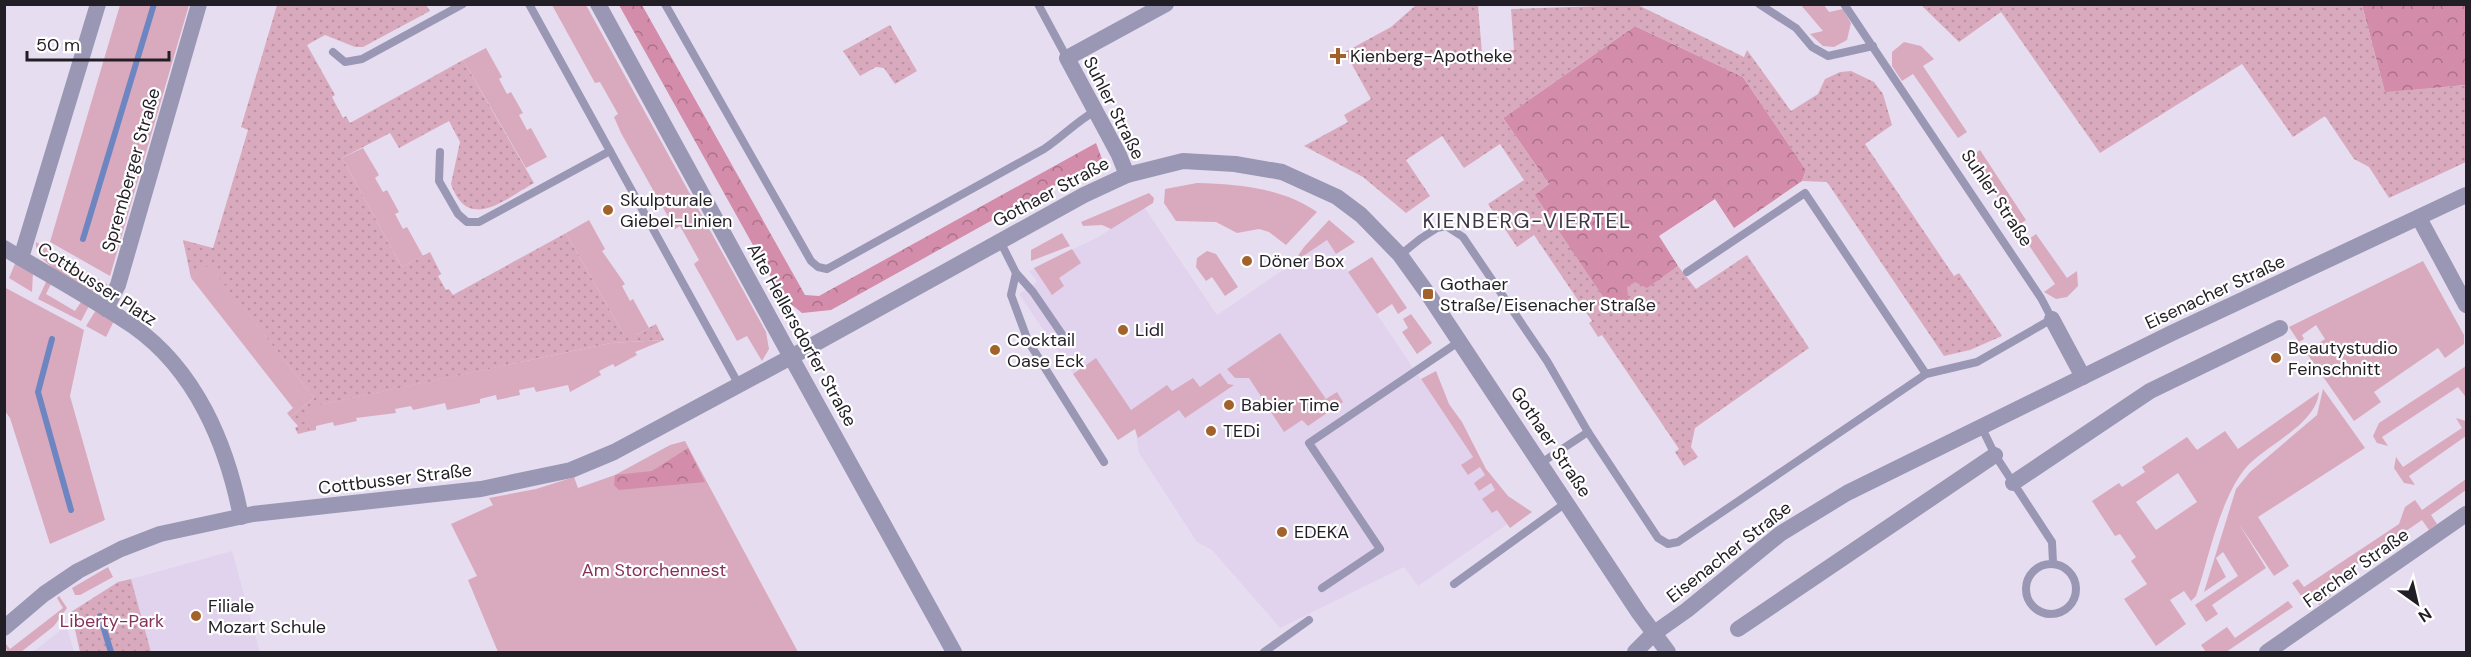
<svg xmlns="http://www.w3.org/2000/svg" width="2471" height="657" font-family="'DM Sans',sans-serif">
<defs>
<pattern id="forest-crowns" width="20" height="18" patternUnits="userSpaceOnUse" patternTransform="scale(1.5)"><rect width="20" height="18" fill="#d38caa"/><path d="M2 6a3 3 0 1 1 6 0M12 15a3 3 0 1 1 6 0" fill="none" stroke="#ab728a"/></pattern>
<pattern id="park-dots" width="8" height="8" patternUnits="userSpaceOnUse" patternTransform="scale(1.5)"><rect width="8" height="8" fill="#d9aabd"/><path d="M2 2h.1M6 6h.1" fill="none" stroke="#ba92a2" stroke-width="1.8" stroke-linecap="round"/></pattern>
</defs>
<rect width="100%" height="100%" fill="#e7ddf0"/>
<g fill="#e1d3ed">
<polygon points="1144,207 1217,315 1327,240 1515,519 1418,586 1404,567 1280,628 1212,550 1197,542 1139,453 1135,429 1118,440 1019,294 1037,282 1029,271 1100,236"/>
<polygon points="232,551 260,652 151,652 131,579"/>
<polygon points="67,627 74,652 33,652 62,629"/>
</g>
<g fill="#d9aabd" fill-rule="evenodd">
<polygon points="1800,4 1824,5 1829,12 1843,9 1851,23 1847,40 1834,47 1823,46 1810,34 1823,31"/>
<polygon points="120,5 189,5 110,276 50,242"/>
<polygon points="552,5 586,5 766,332 769,349 762,361 747,336 737,341 694,264 699,260 680,226 675,229 621,133 614,117 618,114 600,82 595,83"/>
<polygon points="1904,42 1921,46 1934,59 1923,66 1967,132 1958,138 1913,74 1902,81 1892,66 1892,52"/>
<polygon points="486,48 502,77 499,79 507,94 511,92 523,113 519,115 527,130 531,128 547,157 526,168 463,60"/>
<polygon points="363,148 379,175 375,178 383,192 387,190 399,212 395,214 403,229 407,227 423,256 402,267 342,158"/>
<polygon points="1980,150 2026,220 2017,226 1970,157"/>
<path d="M 1197,183 C 1237,184 1283,188 1317,212 L 1286,245 L 1269,232 L 1259,229 L 1237,233 L 1216,222 L 1176,221 L 1164,203 L 1165,189 Z"/>
<polygon points="1149,193 1154,198 1153,203 1111,229 1102,225 1083,226 1081,222"/>
<polygon points="589,220 605,249 602,251 625,284 622,286 630,301 633,299 649,328 636,335 624,335 566,233"/>
<polygon points="1329,220 1355,242 1336,254 1327,240 1293,263 1304,247"/>
<polygon points="1062,233 1070,246 1031,261 1031,250"/>
<polygon points="2036,234 2067,278 2077,271 2078,286 2067,297 2056,299 2044,292 2055,284 2026,241"/>
<path d="M 36,242 L 108,285 L 92,291 C 76,281 33,263 36,242 Z"/>
<polygon points="1072,249 1081,263 1059,278 1064,286 1052,295 1034,268"/>
<polygon points="1207,251 1216,254 1238,287 1225,296 1212,277 1206,281 1196,267 1197,258"/>
<polygon points="1372,257 1407,308 1398,314 1392,304 1377,314 1348,272"/>
<polygon points="16,261 33,272 32,292 9,278"/>
<polygon points="2423,261 2464,335 2464,344 2445,358 2438,348 2374,392 2381,402 2354,421 2303,348 2308,345 2311,348 2325,339 2316,325 2302,335 2304,339 2299,342 2289,327"/>
<polygon points="209,264 314,398 290,417 287,413 293,408 191,278"/>
<polygon points="47,280 51,284 46,294 75,311 81,302 89,306 81,321 38,299"/>
<polygon points="4,287 84,330 70,396 105,520 50,544 10,418 5,411"/>
<polygon points="96,310 114,321 106,337 86,326"/>
<polygon points="1411,314 1432,343 1417,354 1402,332 1408,328 1403,319"/>
<polygon points="1280,333 1326,399 1337,392 1343,402 1308,426 1302,420 1284,432 1249,378 1235,378 1227,369"/>
<polygon points="664,340 635,352 637,355 615,367 613,364 599,371 601,375 570,392 568,385 536,392 534,387 519,390 520,395 497,400 496,395 480,399 480,403 447,410 445,403 413,410 411,406 395,409 396,413 356,418 357,421 334,426 333,422 316,426 316,430 310,431 305,415 318,405 611,343"/>
<polygon points="1096,358 1131,410 1167,385 1172,391 1193,378 1200,387 1220,373 1228,384 1234,385 1185,418 1179,410 1138,438 1135,429 1118,440 1073,374"/>
<polygon points="2466,366 2466,395 2465,396 2458,387 2382,437 2388,446 2377,443 2373,436 2379,423"/>
<polygon points="1436,371 1449,404 1462,422 1486,469 1508,496 1532,512 1510,528 1497,510 1492,513 1482,499 1495,490 1491,483 1479,491 1474,483 1485,475 1480,467 1468,475 1461,465 1473,457 1421,379"/>
<polygon points="2323,389 2365,448 2258,517 2289,566 2274,576 2239,524 2266,568 2212,605 2218,614 2206,622 2195,605 2238,576 2223,552 2216,558 2226,577 2204,592 2236,489 2250,472 2317,415"/>
<path d="M 2319,392 C 2316,426 2264,445 2244,470 C 2219,502 2209,558 2196,596 L 2191,601 L 2184,591 L 2170,600 L 2186,624 L 2156,646 L 2124,599 L 2147,584 L 2131,561 L 2136,557 L 2120,534 L 2115,536 L 2092,501 L 2119,483 L 2122,487 L 2145,472 L 2142,467 L 2187,437 L 2197,450 L 2225,431 L 2238,449 ZM 2178,473 L 2197,502 L 2156,530 L 2136,502 Z"/>
<polygon points="2456,418 2466,421 2466,436 2409,476 2415,485 2404,483 2394,468 2396,457 2403,467 2462,428"/>
<polygon points="685,441 798,652 498,652 468,580 477,576 451,524 493,505 489,498 536,489 574,477 578,488 615,475 670,445"/>
<polygon points="2466,479 2466,490 2431,515 2437,524 2429,530 2422,520 2325,586 2331,596 2319,605 2312,594 2304,600 2292,583 2298,579 2304,587 2399,524 2405,507 2415,500 2422,510"/>
<polygon points="108,567 113,577 80,595 75,595 72,588"/>
<polygon points="59,596 67,608 54,626 21,652 7,652 5,643 10,649 63,608 57,598"/>
<polygon points="2288,601 2293,607 2226,652 2206,652 2201,645 2227,627 2235,638"/>
</g>
<g fill="url(#forest-crowns)">
<polygon points="619,5 642,5 805,295 819,296 1096,143 1102,159 831,310 802,313 782,297"/>
<polygon points="2362,5 2466,5 2466,85 2385,93"/>
<polygon points="1635,26 1743,77 1806,170 1802,181 1734,228 1715,199 1659,236 1678,266 1621,310 1609,306 1534,195 1549,184 1503,118"/>
<polygon points="688,448 705,482 619,490 614,485 615,475 652,471"/>
</g>
<g fill="url(#park-dots)">
<path d="M 277,5 L 426,5 L 430,11 L 363,47 L 355,47 L 325,35 L 307,45 L 335,95 L 332,97 L 343,118 L 346,116 L 350,123 L 463,60 L 534,183 C 505,199 468,233 451,184 L 460,142 L 449,121 L 399,148 L 390,133 L 342,158 L 402,267 L 430,252 L 441,274 L 438,276 L 446,290 L 449,289 L 453,295 L 566,233 L 624,335 L 636,335 L 656,324 L 664,340 L 611,343 L 319,405 L 306,415 L 310,431 L 298,434 L 295,428 L 298,426 L 290,417 L 314,398 L 209,265 L 191,278 L 183,240 L 213,248 L 248,130 L 241,127 Z"/>
<polygon points="1416,5 1498,5 1478,6 1482,53 1514,50 1511,9 1638,5 1744,57 1747,50 1791,111 1818,94 1825,79 1840,72 1851,71 1874,82 1883,94 1892,125 1865,144 1954,276 1959,273 2002,336 1970,350 1944,356 1827,182 1802,181 1806,170 1743,77 1635,26 1503,118 1549,184 1535,195 1609,306 1621,310 1629,305 1627,287 1635,282 1647,288 1678,266 1696,289 1747,255 1809,348 1695,428 1691,447 1698,457 1684,466 1675,452 1679,449 1602,335 1598,337 1589,323 1592,321 1534,235 1517,247 1488,204 1524,180 1500,144 1464,168 1442,136 1406,160 1430,196 1406,213 1363,177 1304,146 1348,122 1344,115 1371,99 1345,52 1391,27"/>
<polygon points="1921,5 2362,5 2385,92 2466,85 2466,162 2389,198 2369,167 2354,159 2325,116 2293,137 2242,64 2100,153 2001,12 1959,42"/>
<polygon points="890,25 917,71 895,84 884,68 876,67 860,76 843,51"/>
<polygon points="131,579 151,652 80,652 71,612 118,582"/>
</g>
<g fill="none" stroke-linecap="round" stroke-linejoin="round">
<g stroke="#6d86c1" stroke-width="6">
<polyline points="83,239 154,4"/>
<polyline points="52,339 38,392 71,510"/>
<polyline points="100,616 111,652"/>
</g>
<g stroke="#9997b4" stroke-width="8">
<polyline points="529,4 739,385"/>
<path d="M 665,4 L 811,261 L 818,267 L 827,269 L 1044,149 C 1062,137 1076,122 1095,111"/>
<polyline points="1038,4 1067,58"/>
<polyline points="1759,4 1796,28 1812,47 1828,56 1873,46"/>
<polyline points="333,52 345,62 362,59 463,4"/>
<polyline points="440,152 439,181 458,214 467,222 479,222 610,151"/>
<polyline points="1000,241 1016,273 1011,295 1028,341 1104,462"/>
<polyline points="1400,255 1420,239 1437,228 1446,226 1463,237 1547,361 1588,432 1658,538 1668,544 1678,542 1926,374 1977,362 2052,319 2041,298 1844,4"/>
<polyline points="1687,272 1805,193 1926,374"/>
<polyline points="1016,273 1033,292 1068,343"/>
<polyline points="1981,426 1995,455 2052,542 2053,563"/>
<polyline points="1541,463 1588,432"/>
<circle cx="2051" cy="589" r="25"/>
<polyline points="1454,584 1567,502"/>
<polyline points="1322,588 1380,549 1309,443 1460,341"/>
<polyline points="1264,652 1309,620"/>
</g>
<g stroke="#9997b4" stroke-width="16">
<polyline points="1127,175 1119,155 1067,58 1166,4"/>
<polyline points="2419,218 2466,305"/>
<path d="M 4,248 C 47,274 92,298 133,326 C 196,370 227,445 241,517"/>
<polyline points="21,258 98,4"/>
<polyline points="106,309 118,285 199,4"/>
<polyline points="2052,319 2083,377"/>
<polyline points="2013,483 2150,391 2280,328"/>
<polyline points="4,628 44,594 78,571 121,549 160,534 253,514 481,489 571,470 614,452 791,357 954,652"/>
<polyline points="1738,629 1995,455"/>
<polyline points="1635,652 1653,634"/>
<polyline points="2267,652 2466,514"/>
</g>
<g stroke="#9997b4" stroke-width="16">
<polyline points="598,4 791,357 1084,195 1127,175 1183,161 1235,164 1282,172 1337,197 1361,215 1400,255 1428,294 1639,613 1668,652"/>
<polyline points="1653,634 1687,610 1780,534 1847,493 2172,333 2466,195"/>
</g>
</g>
<g fill="#a2622b" stroke="#fff" stroke-width="2">
<path d="M1335 47h6v6h6v6h-6v6h-6v-6h-6v-6h6z"/>
<circle cx="608" cy="210" r="6"/>
<circle cx="1247" cy="261" r="6"/>
<rect x="1422" y="288" width="12" height="12" rx="3"/>
<circle cx="1123" cy="330" r="6"/>
<circle cx="995" cy="350" r="6"/>
<circle cx="2276" cy="358" r="6"/>
<circle cx="1229" cy="405" r="6"/>
<circle cx="1211" cy="431" r="6"/>
<circle cx="1282" cy="532" r="6"/>
<circle cx="196" cy="616" r="6"/>
</g>
<g text-anchor="middle" dominant-baseline="central" stroke-width="4.5" stroke-linejoin="round" paint-order="stroke">
<g font-size="18" fill="#221e25" stroke="#fff" text-anchor="start">
<text x="1350" y="56">Kienberg-Apotheke</text>
<text x="620" y="200">Skulpturale<tspan x="620" dy="21">Giebel-Linien</tspan></text>
<text x="1259" y="261">Döner Box</text>
<text x="1440" y="284">Gothaer<tspan x="1440" dy="21">Straße/Eisenacher Straße</tspan></text>
<text x="1135" y="330">Lidl</text>
<text x="1007" y="340">Cocktail<tspan x="1007" dy="21">Oase Eck</tspan></text>
<text x="2288" y="348">Beautystudio<tspan x="2288" dy="21">Feinschnitt</tspan></text>
<text x="1241" y="405">Babier Time</text>
<text x="1223" y="431">TEDi</text>
<text x="1294" y="532">EDEKA</text>
<text x="208" y="606">Filiale<tspan x="208" dy="21">Mozart Schule</tspan></text>
</g>
<g font-size="18" fill="#221e25" stroke="#fff">
<text transform="translate(1114 108) rotate(63)">Suhler Straße</text>
<text transform="translate(131 170) rotate(-74)">Spremberger Straße</text>
<text transform="translate(1051 192) rotate(-28)">Gothaer Straße</text>
<text transform="translate(1997 198) rotate(56)">Suhler Straße</text>
<text transform="translate(97 284) rotate(33)">Cottbusser Platz</text>
<text transform="translate(2215 292) rotate(-25)">Eisenacher Straße</text>
<text transform="translate(802 335) rotate(61)">Alte Hellersdorfer Straße</text>
<text transform="translate(1551 442) rotate(56)">Gothaer Straße</text>
<text transform="translate(395 479) rotate(-7)">Cottbusser Straße</text>
<text transform="translate(1729 552) rotate(-38)">Eisenacher Straße</text>
<text transform="translate(2356 568) rotate(-35)">Fercher Straße</text>
</g>
<g font-size="18" fill="#85315a" stroke="#fff">
<text x="654" y="570">Am Storchennest</text>
<text x="112" y="621">Liberty-Park</text>
</g>
<g font-size="21" letter-spacing="1.5" fill="#3f3746" stroke="#fff">
<text x="1527" y="221">KIENBERG-VIERTEL</text>
</g>
</g>
<rect width="2471" height="657" fill="none" stroke="#221e25" stroke-width="12"/>
<g transform="translate(2417 603) rotate(146)" stroke="#ffffff" stroke-width="4.5" paint-order="stroke">
<path d="M0-4.5L10 22L0 15L-10 22Z" fill="#221e25"/>
<text y="-9" font-size="16" font-weight="bold" text-anchor="middle" fill="#221e25">N</text>
</g>
<path d="M27 51v9h142v-9" fill="none" stroke="#221e25" stroke-width="3"/>
<text x="36" y="51" font-size="18" fill="#221e25" stroke="#ffffff" stroke-width="4.5" paint-order="stroke">50 m</text>
</svg>
